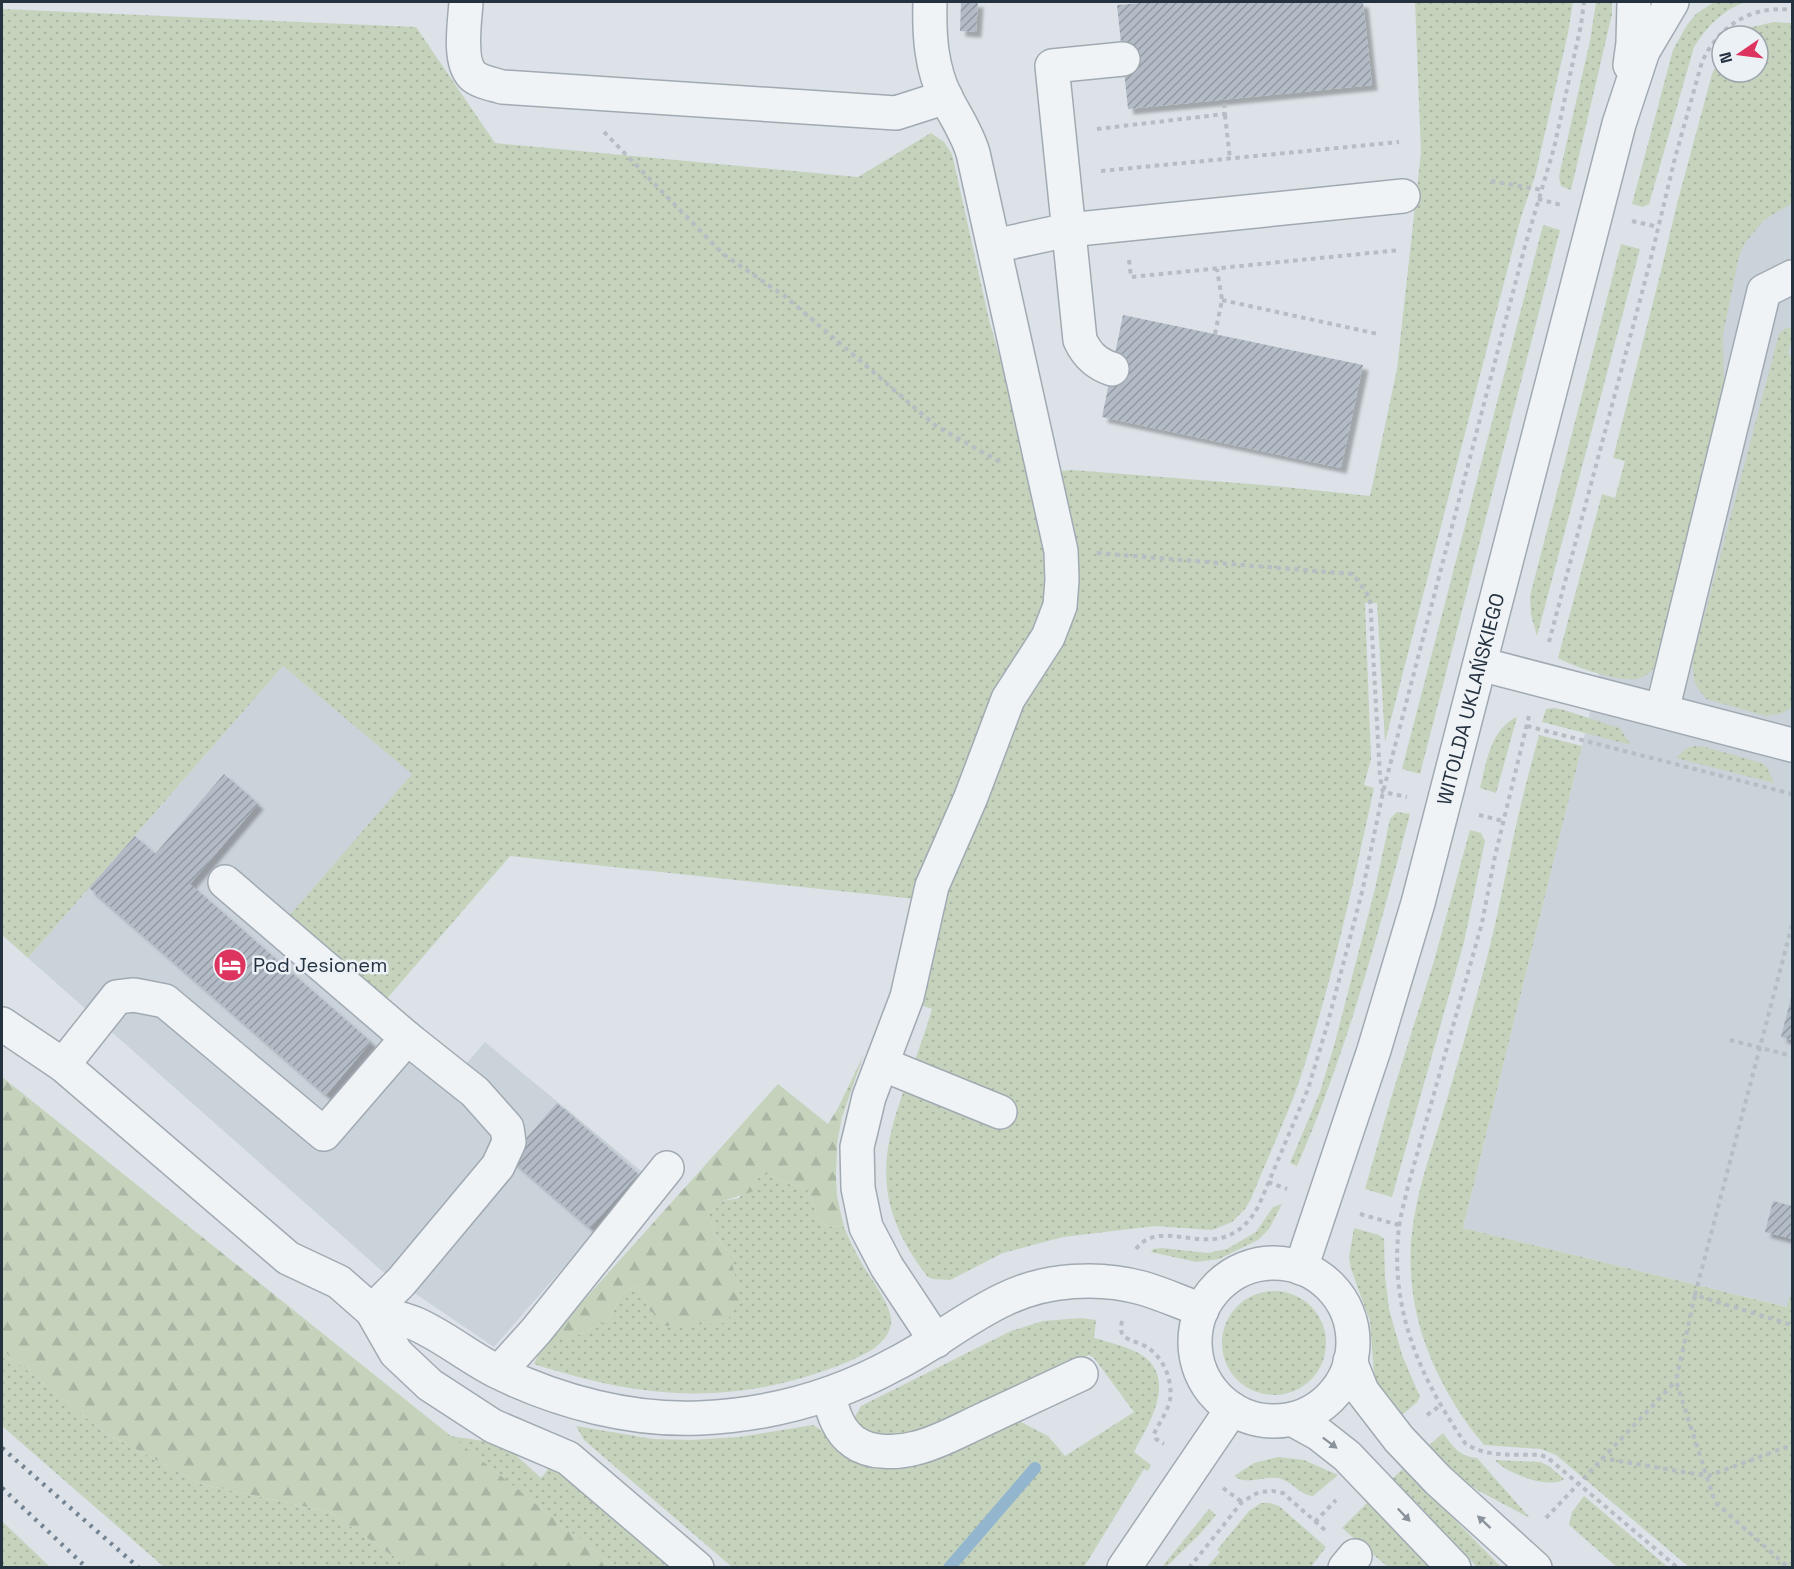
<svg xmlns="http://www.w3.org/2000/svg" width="1794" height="1569" font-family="'Space Grotesk',sans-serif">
<defs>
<pattern id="grass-dots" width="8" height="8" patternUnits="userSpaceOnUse" patternTransform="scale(1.5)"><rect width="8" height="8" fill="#c5d3bd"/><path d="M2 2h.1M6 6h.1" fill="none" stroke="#a9b6a4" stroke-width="1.8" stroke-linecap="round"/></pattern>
<pattern id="forest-firs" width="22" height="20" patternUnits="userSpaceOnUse" patternTransform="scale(1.5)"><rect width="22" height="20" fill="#c5d3bd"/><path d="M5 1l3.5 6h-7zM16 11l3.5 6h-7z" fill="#a9b6a4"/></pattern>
<pattern id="building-hatch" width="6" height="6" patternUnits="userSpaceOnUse" patternTransform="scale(1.5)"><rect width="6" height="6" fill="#b3bcc6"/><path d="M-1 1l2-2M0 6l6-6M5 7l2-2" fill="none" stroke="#9199a2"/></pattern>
<filter id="shadow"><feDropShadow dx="5.5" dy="5.5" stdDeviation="1.5" flood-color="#0004"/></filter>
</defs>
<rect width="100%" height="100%" fill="#dce2e8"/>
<g fill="#cad2da">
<polygon points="1723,145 1792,161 1792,1290 1788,1307 1463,1228 1582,746"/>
<polygon points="283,666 413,774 288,917 384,1002 466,1064 485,1042 645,1174 494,1347 382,1271 28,958"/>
</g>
<g fill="url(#grass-dots)">
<path d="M 1415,2 L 1573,2 L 1568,33 L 1535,176 L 1521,217 L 1385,742 L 1377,603 L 1365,603 L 1371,759 L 1364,785 L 1374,788 C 1353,885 1332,982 1301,1076 C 1287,1118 1267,1158 1251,1199 L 1245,1209 L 1232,1222 L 1212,1230 L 1155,1226 L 1063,1237 L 1003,1253 L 950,1280 L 933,1279 L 928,1277 C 848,1175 902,1113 932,1009 L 921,1005 L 946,905 L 915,899 L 510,856 L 384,1002 L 288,917 L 412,774 L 283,666 L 28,958 L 2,935 L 2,9 L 416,27 L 495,143 L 858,177 L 931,133 L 944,142 L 952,154 L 990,324 L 1034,473 L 1073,470 L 1275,486 L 1370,496 L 1397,369 L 1421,152 Z"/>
<polygon points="1596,2 1612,2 1612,14 1571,190 1561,186 1559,176 1590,41"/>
<path d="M 1714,2 L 1745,2 C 1723,10 1706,27 1694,47 L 1649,204 L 1643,207 L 1632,204 L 1673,50 L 1687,25 L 1696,14 Z"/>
<path d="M 1774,22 L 1792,23 L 1792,203 L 1764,220 L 1745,243 L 1739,256 L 1723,335 L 1724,392 L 1659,659 C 1655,668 1649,675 1640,678 C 1622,684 1574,667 1558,658 L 1602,494 L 1615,498 L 1625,461 L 1613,458 L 1660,275 L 1677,204 L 1712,74 L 1722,53 L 1722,72 L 1758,72 L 1758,36 L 1738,36 L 1752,27 Z"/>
<polygon points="1543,225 1560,230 1420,774 1402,769"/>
<polygon points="1621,244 1640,249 1537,636 1531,615 1530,596"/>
<polygon points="1786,328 1792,328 1792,338 1788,354 1792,356 1792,707 1780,714 1766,716 1706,699 1695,684 1692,662 1779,334"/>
<polygon points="1554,708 1564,710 1620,728 1631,745 1542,722 1546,709"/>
<path d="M 1517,717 L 1496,793 L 1480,788 C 1486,764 1491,728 1517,717 Z"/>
<path d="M 1539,735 L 1582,746 L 1463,1228 L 1787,1307 L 1792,1290 L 1792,1567 L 1689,1567 L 1556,1455 L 1541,1449 L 1484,1445 C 1444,1397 1414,1336 1411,1273 C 1407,1217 1428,1162 1444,1109 C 1458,1063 1471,1016 1484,969 C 1494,933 1501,896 1509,859 C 1517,817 1528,776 1539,735 Z"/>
<polygon points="1694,746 1705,747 1762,763 1768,769 1774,783 1676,758 1687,748"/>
<path d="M 1397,812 L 1410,814 C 1378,934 1347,1052 1297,1166 L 1290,1163 L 1320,1092 L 1334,1046 L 1375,889 L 1390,819 Z"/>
<polygon points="1470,830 1481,833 1485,841 1464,942 1392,1197 1365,1189 1391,1098 1434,961"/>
<polygon points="864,1054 842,1117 838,1108"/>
<path d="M 767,1174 L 786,1183 L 807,1189 L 819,1218 L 826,1226 L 844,1227 C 849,1238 854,1250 860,1260 C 868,1276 894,1307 891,1324 C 887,1347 859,1357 840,1365 C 731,1407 643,1399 534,1364 L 540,1351 L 557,1330 L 579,1335 L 610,1319 L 621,1295 L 636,1285 L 650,1310 L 664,1326 L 687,1324 L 729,1253 L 716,1236 L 708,1215 L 723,1201 L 739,1198 L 756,1179 Z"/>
<polygon points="1282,1204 1269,1229 1258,1240 1219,1259 1196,1262 1151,1252 1153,1249 1162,1248 1208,1253 1227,1249 1256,1232 1273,1207"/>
<polygon points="1354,1228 1379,1235 1384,1239 1385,1276 1389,1309 1402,1355 1420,1397 1417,1402 1401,1416 1380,1388 1374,1375 1370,1321 1351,1269 1349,1257"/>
<circle cx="1274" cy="1343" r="52"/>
<path d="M 1081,1318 L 1096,1320 L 1094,1338 C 1111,1343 1132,1347 1146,1358 C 1176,1384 1147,1426 1134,1452 L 1151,1465 L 1148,1471 L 1144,1469 L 1084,1567 L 732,1567 L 584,1440 L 576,1426 L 653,1439 L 691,1440 L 739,1437 L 813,1425 C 828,1433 837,1449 853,1457 C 910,1485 967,1435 1021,1422 L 1048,1436 L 1065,1456 L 1134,1412 L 1094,1358 L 1089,1355 L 919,1434 L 879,1436 L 868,1434 L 857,1427 L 854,1418 L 861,1406 L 1011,1331 L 1043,1321 Z"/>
<polygon points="2,1350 104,1432 201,1484 330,1512 409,1567 164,1567 2,1426"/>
<path d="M 1443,1433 C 1453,1447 1459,1456 1477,1458 L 1530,1518 L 1479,1491 L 1452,1473 L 1426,1448 Z"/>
<polygon points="450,1436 504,1444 541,1478 551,1466 670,1567 619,1567 601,1556"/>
<path d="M 1278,1457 L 1304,1460 L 1338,1475 L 1313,1496 C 1299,1495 1291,1479 1276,1478 C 1261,1476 1248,1486 1234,1476 L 1254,1463 Z"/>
<path d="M 1495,1460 L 1540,1462 L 1549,1466 L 1564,1479 C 1550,1490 1505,1473 1495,1460 Z"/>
<polygon points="1404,1468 1501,1567 1477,1567 1392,1479"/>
<polygon points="1584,1496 1668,1567 1630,1567 1627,1565 1624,1567 1617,1567 1569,1525 1572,1512"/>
<polygon points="1370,1500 1435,1567 1388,1567 1342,1528"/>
<polygon points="1261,1503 1270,1503 1279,1506 1326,1547 1311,1567 1207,1567 1220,1552 1217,1550 1249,1511"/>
<polygon points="1209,1509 1216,1515 1199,1535 1166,1567 1162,1567"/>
<polygon points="2,1521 50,1567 2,1567"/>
</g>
<g fill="url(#forest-firs)">
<polygon points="2,1077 601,1556 619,1567 409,1567 330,1512 201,1484 104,1432 2,1350"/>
<polygon points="778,1084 828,1124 838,1108 842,1117 837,1144 836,1175 837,1196 844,1227 826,1226 819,1218 807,1189 786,1183 767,1174 756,1179 754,1191 723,1201 708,1215 716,1236 729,1253 736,1279 739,1304 725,1323 664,1326 650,1310 636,1285 621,1295 610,1319 579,1335 563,1339 557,1330"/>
</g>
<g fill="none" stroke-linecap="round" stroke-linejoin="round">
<polyline stroke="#93b5cd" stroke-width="12" points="949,1568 1035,1468"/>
</g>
<g fill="url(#building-hatch)" filter="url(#shadow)">
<polygon points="961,2 978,2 976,32 960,31"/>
<polygon points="1152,2 1363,2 1372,85 1128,109 1117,5"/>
<polygon points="1123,315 1363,365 1341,468 1102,417"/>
<polygon points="224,774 258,804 190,884 371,1042 326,1095 89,888 135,836 155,854"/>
<polygon points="1792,994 1792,1040 1781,1037"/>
<polygon points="557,1103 638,1174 590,1228 509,1158"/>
<polygon points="1773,1201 1792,1206 1792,1239 1765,1232"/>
</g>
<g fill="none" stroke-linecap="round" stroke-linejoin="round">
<defs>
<g id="minor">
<path d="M 466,2 C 465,21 458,60 472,75 C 479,82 493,84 502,87 L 896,113 L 946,97"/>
<path d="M 930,2 C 929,35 931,68 946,98 C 956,117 967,133 973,153 L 1061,551 L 1062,580 L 1060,606 L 1048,637 L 1008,699 L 971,797 L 932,886 L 907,997 L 869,1097 L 857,1147 L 858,1188 L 866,1227 L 887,1267 L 936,1341"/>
<polyline points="1630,65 1633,43 1634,2"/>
<polyline points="994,246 1068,230 1403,196"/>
<path d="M 1112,369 C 1096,364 1087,355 1080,340 L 1052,66 L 1123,59"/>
<polyline points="1480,664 1792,745"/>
<polyline points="1662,711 1764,291 1792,277"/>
<polyline points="225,882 407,1038"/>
<polyline points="2,1024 63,1065 288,1258 339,1282 372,1311 396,1353 430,1385 493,1426 568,1458 697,1568"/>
<polyline points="882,1064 1000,1112"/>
<polyline points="63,1065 117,997 134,995 165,1001 324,1134 407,1038 475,1092 507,1128 509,1142 498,1166 401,1282 372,1311"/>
<circle cx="1274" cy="1342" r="79"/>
<path id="s1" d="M 1301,1268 L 1374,1050 L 1418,903 L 1619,124 L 1643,51 L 1672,2"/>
<path d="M 372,1311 C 386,1315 402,1318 416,1324 C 445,1337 470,1358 498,1372 C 559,1402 632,1421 700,1418 C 768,1415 835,1397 895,1364 C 933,1345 966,1317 1005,1299 C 1046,1279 1099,1276 1142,1288 C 1163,1294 1182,1303 1202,1310"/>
<polyline points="1350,1361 1362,1391 1399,1439 1438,1480 1535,1568"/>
<polyline points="499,1372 536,1331 667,1168"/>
<path d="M 828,1394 C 833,1412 838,1431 854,1442 C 870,1454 898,1453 916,1448 C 937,1443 957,1432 976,1423 C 1011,1407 1046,1390 1081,1374"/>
<polyline points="1292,1419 1319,1434 1347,1456 1454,1568"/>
<polyline points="1124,1568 1232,1409"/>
<polyline points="1345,1568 1355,1556"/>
</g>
</defs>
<use href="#minor" stroke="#a1aab2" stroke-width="36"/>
<g stroke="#b6bdc3" stroke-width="4" stroke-dasharray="4.5 4.5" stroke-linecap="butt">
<polyline points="1225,115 1230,159"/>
<polyline points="1097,129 1225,114 1224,100"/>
<polyline points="604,132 723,254 786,297 936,426 1002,463"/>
<polyline points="1101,171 1399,142"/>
<polyline points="1491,181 1542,190"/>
<polyline points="1538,199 1561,205"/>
<polyline points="1632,221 1658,227"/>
<polyline points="1129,260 1131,277 1400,250"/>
<polyline points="1222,300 1378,334"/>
<polyline points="1215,334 1222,300 1217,269"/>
<polyline points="1097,553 1353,574 1370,598 1380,777 1383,792 1407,797"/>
<path d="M 1549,642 L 1649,266 L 1675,158 L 1702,62 C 1719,25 1752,5 1792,10"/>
<path d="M 1529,716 L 1495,856 L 1482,923 L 1408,1186 C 1405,1200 1401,1213 1399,1227 C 1389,1308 1420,1378 1465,1443 C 1485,1458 1517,1454 1541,1455 L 1548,1458 L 1678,1568"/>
<polyline points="1527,726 1792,794"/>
<polyline points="1479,815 1503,821"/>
<polyline points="1792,925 1695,1295 1792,1325"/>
<polyline points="1730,1040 1792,1056"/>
<polyline points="1268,1182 1287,1189"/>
<polyline points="1360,1214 1399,1225"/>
<path d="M 1136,1249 C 1165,1211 1222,1274 1259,1205 L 1308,1089 L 1327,1026 L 1363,888 L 1383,792 L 1525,246 L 1554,148 L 1581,25 L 1584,2"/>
<polyline points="1695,1295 1676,1381 1715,1502 1789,1568"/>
<path d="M 1122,1321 C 1121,1326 1120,1331 1123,1335 C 1127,1340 1137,1342 1143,1345 C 1163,1355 1173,1379 1170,1400 C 1167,1413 1159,1423 1154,1434 L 1156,1439 L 1164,1444"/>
<polyline points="1427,1415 1441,1405"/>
<polyline points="1601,1458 1708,1476 1792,1445"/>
<polyline points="1223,1488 1242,1502"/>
<polyline points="1546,1518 1676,1381"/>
<polyline points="1315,1522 1336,1500"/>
<polyline points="1189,1568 1242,1502 1259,1492 1273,1491 1283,1493 1326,1531"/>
</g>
<use href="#minor" stroke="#eff3f6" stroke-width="33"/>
<g stroke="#748493" stroke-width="4.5" stroke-dasharray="3 6" stroke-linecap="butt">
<polyline points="2,1448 139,1568"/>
<polyline points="2,1488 87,1568"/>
</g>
</g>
<defs><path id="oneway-solid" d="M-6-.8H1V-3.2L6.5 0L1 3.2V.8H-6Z" transform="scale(1.5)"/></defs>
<g fill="#8a929b">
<use href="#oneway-solid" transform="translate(1330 1443) rotate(37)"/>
<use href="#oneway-solid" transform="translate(1404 1515) rotate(46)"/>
<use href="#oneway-solid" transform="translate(1484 1522) rotate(-137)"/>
</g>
<defs>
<symbol id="hotel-disc" viewBox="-11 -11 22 22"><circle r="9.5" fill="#dc335f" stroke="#ecf1f6"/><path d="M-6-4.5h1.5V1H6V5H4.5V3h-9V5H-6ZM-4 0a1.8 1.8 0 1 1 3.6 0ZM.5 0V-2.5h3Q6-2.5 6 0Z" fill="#fff"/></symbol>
</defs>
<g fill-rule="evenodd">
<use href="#hotel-disc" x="211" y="946" width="38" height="38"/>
</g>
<g text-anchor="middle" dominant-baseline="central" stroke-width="5" stroke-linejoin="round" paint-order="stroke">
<g font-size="20" fill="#243240" stroke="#ecf1f6">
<text stroke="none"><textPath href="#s1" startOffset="594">WITOLDA UKLAŃSKIEGO</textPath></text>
</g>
<g font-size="20" fill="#243240" stroke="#ecf1f6" text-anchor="start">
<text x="253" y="965">Pod Jesionem</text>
</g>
</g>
<rect width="1794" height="1569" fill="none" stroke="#243240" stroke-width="6"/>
<g transform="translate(1740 54) rotate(256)"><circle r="28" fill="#ecf1f6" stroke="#9ca5ad" stroke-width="1.5"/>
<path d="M0-4.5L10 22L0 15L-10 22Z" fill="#dc335f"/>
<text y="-9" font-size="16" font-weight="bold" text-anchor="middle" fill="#243240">N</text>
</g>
</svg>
